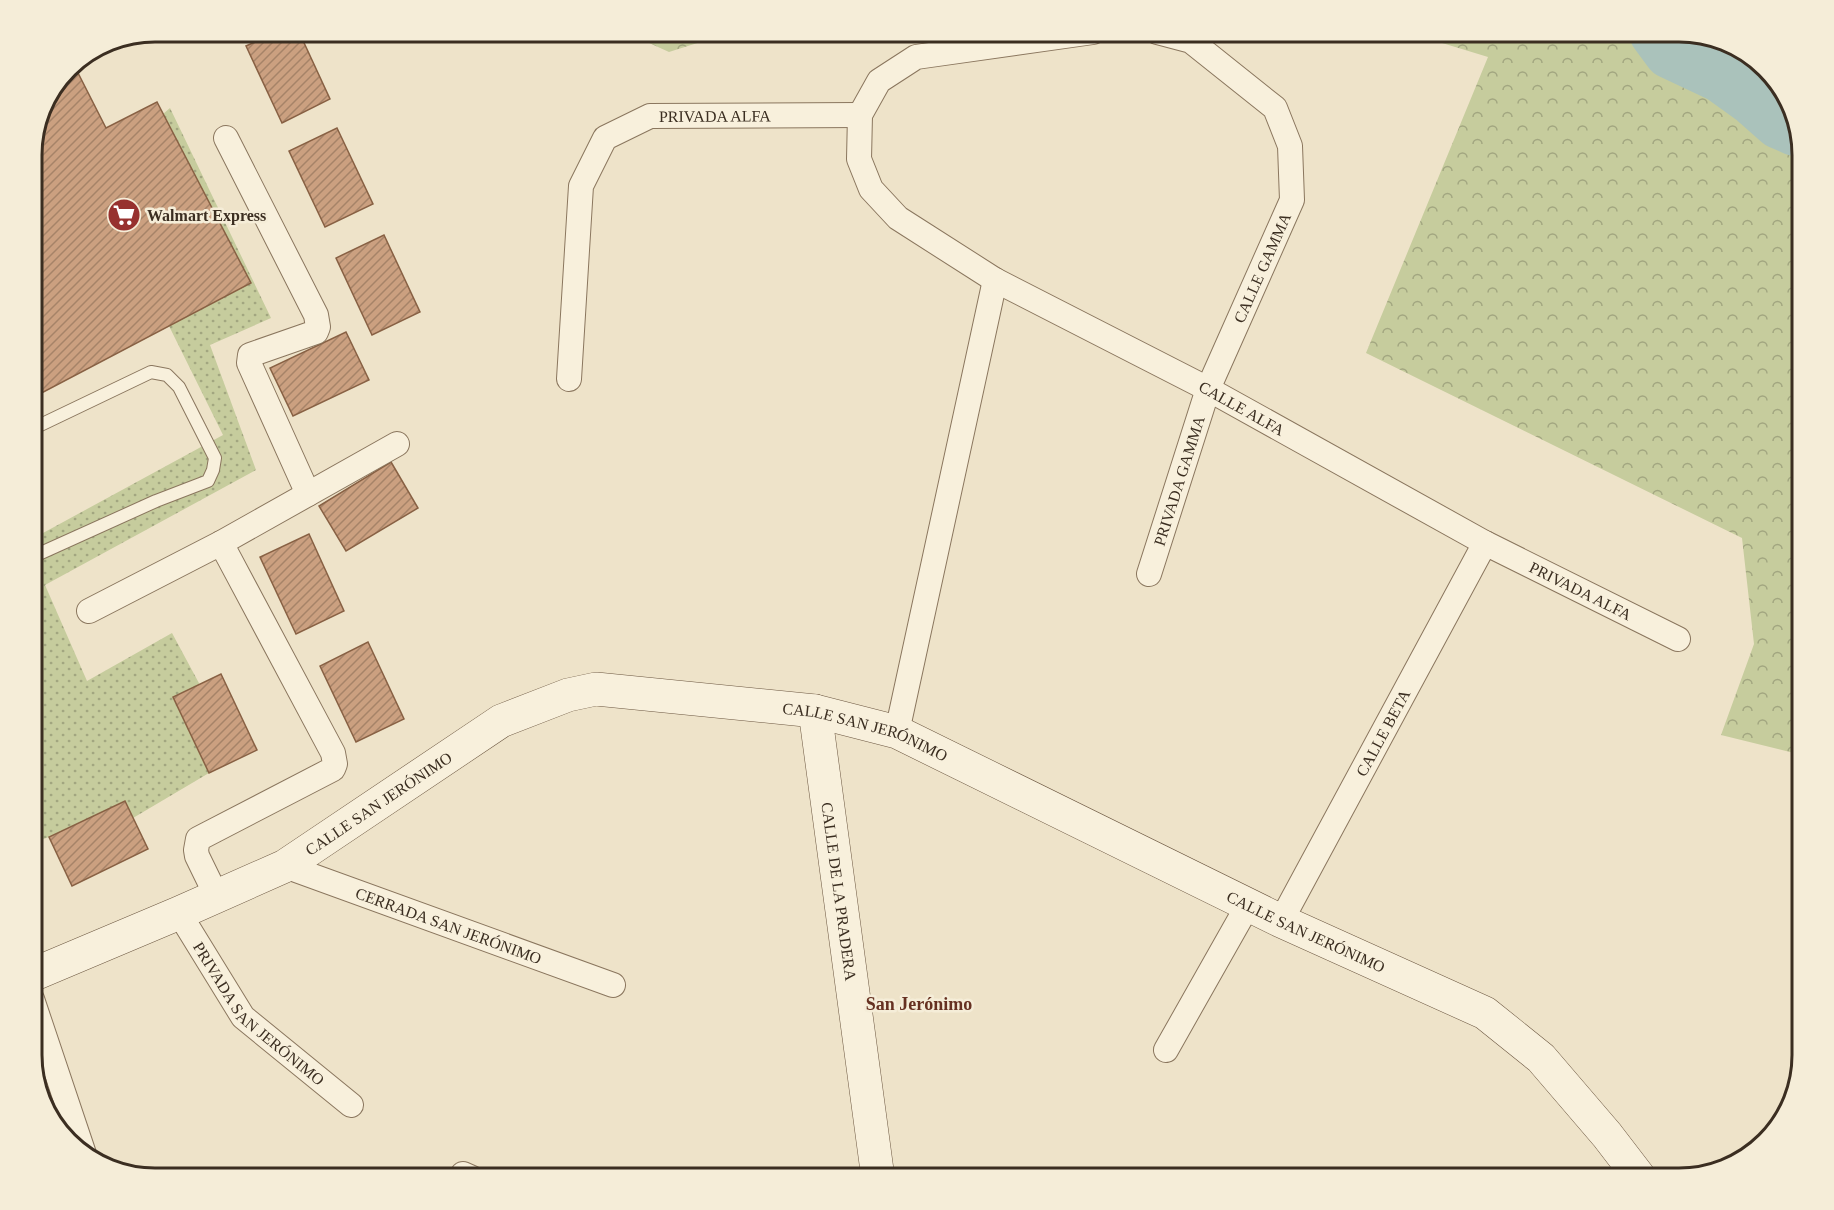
<svg xmlns="http://www.w3.org/2000/svg" width="1834" height="1210" font-family="'Times New Roman',serif">
<defs>
<pattern id="grass-dots" width="8" height="8" patternUnits="userSpaceOnUse" patternTransform="scale(1.5)"><rect width="8" height="8" fill="#c6cc9d"/><path d="M2 2h.1M6 6h.1" fill="none" stroke="#a2a680" stroke-width="1.8" stroke-linecap="round"/></pattern>
<pattern id="forest-crowns" width="20" height="18" patternUnits="userSpaceOnUse" patternTransform="scale(1.5)"><rect width="20" height="18" fill="#c6cc9d"/><path d="M2 6a3 3 0 1 1 6 0M12 15a3 3 0 1 1 6 0" fill="none" stroke="#a2a680"/></pattern>
<pattern id="building-hatch" width="6" height="6" patternUnits="userSpaceOnUse" patternTransform="scale(1.5)"><rect width="6" height="6" fill="#cba080"/><path d="M-1 1l2-2M0 6l6-6M5 7l2-2" fill="none" stroke="#a68368"/></pattern>
</defs>
<rect width="100%" height="100%" fill="#eee3c9"/>
<polygon fill="url(#grass-dots)" points="170,108 271,318 210,345 256,470 45,585 87,681 172,633 200,685 173,697 209,773 133,818 125,801 49,837 32,843 32,539 223,435 169,326 243,286 163,114"/>
<g fill="url(#forest-crowns)">
<polygon points="625,32 732,32 669,52"/>
<polygon points="1406,32 1679,32 1748,52 1790,100 1802,154 1802,755 1721,735 1754,644 1742,538 1366,353 1488,57"/>
</g>
<g fill="none" stroke-linecap="round" stroke-linejoin="round">
<polyline stroke="#aac2bb" stroke-width="56" points="1657,32 1671,51 1722,75 1754,98 1780,121 1796,128"/>
</g>
<g fill="url(#building-hatch)" stroke="#886144" stroke-width="1.5">
<polygon points="278,32 299,32 330,99 282,123 246,46"/>
<polygon points="74,65 106,128 157,102 251,283 32,398 32,147 41,107 67,68"/>
<polygon points="337,128 373,204 325,227 289,151"/>
<polygon points="384,235 420,312 372,335 336,258"/>
<polygon points="346,332 369,380 293,416 270,368"/>
<polygon points="391,462 418,508 346,551 319,506"/>
<polygon points="309,534 344,611 296,634 260,557"/>
<polygon points="368,642 404,719 356,742 320,666"/>
<polygon points="221,674 257,750 209,773 173,697"/>
<polygon points="125,801 148,849 72,886 49,837"/>
</g>
<g fill="none" stroke-linecap="round" stroke-linejoin="round">
<defs>
<polyline id="lane" points="32,429 151,372 167,375 179,387 215,458 213,470 208,481 156,501 32,557"/>
<g id="street">
<path id="s1" d="M 1093,32 L 916,57 L 879,81 L 860,115 L 859,159 L 871,189 L 898,218 L 995,280 L 1208,389 L 1485,543 L 1678,639"/>
<polyline points="226,138 316,315 318,327 316,332 250,355 249,363 308,494"/>
<path id="s2" d="M 569,379 L 581,186 L 605,138 L 650,116 L 860,115"/>
<path id="s3" d="M 1149,574 L 1208,389 L 1292,200 L 1290,146 L 1275,108 L 1191,41 L 1157,32"/>
<polyline points="89,611 221,543 397,444"/>
<polyline points="897,732 995,280"/>
<path id="s4" d="M 285,866 L 613,985"/>
<polyline points="216,895 197,856 196,850 198,839 333,769 335,764 333,753 221,543"/>
<path id="s5" d="M 179,913 L 243,1017 L 351,1105"/>
<path id="s6" d="M 1281,921 L 1485,543"/>
<polyline points="32,999 85,1157"/>
<polyline points="1166,1050 1248,905"/>
<polyline points="463,1174 472,1178"/>
</g>
<g id="secondary">
<path id="s7" d="M 815,711 L 878,1178"/>
<path id="s8" d="M 32,975 L 179,913 L 285,866 L 501,721 L 568,695 L 596,689 L 815,711 L 897,732 L 1281,921 L 1485,1013 L 1541,1058 L 1607,1135 L 1640,1178"/>
</g>
</defs>
<use href="#lane" stroke="#8a765e" stroke-width="14"/>
<use href="#street" stroke="#8a765e" stroke-width="26"/>
<use href="#secondary" stroke="#6c5741" stroke-width="34"/>
<use href="#lane" stroke="#f8f0dc" stroke-width="12"/>
<use href="#street" stroke="#f8f0dc" stroke-width="24"/>
<use href="#secondary" stroke="#f8f0dc" stroke-width="33"/>
</g>
<defs>
<symbol id="supermarket-disc" viewBox="-11 -11 22 22"><circle r="9.5" fill="#97312f" stroke="#f5edd8"/><path d="M-6-5.5h2.5l.6 2H6L4.5 2H-2.5L-4.4-4H-6ZM-1.5 3.2a1.3 1.3 0 1 0 .1 0ZM3 3.2a1.3 1.3 0 1 0 .1 0Z" fill="#fff"/></symbol>
</defs>
<g fill-rule="evenodd">
<use href="#supermarket-disc" x="105" y="196" width="38" height="38"/>
</g>
<g text-anchor="middle" dominant-baseline="central" stroke-width="5" stroke-linejoin="round" paint-order="stroke">
<g font-size="16" fill="#3b2e21" stroke="#f5edd8">
<text stroke="none"><textPath href="#s2" startOffset="362">PRIVADA ALFA</textPath></text>
<text stroke="none"><textPath href="#s3" startOffset="327">CALLE GAMMA</textPath></text>
<text stroke="none"><textPath href="#s1" startOffset="771">CALLE ALFA</textPath></text>
<text stroke="none"><textPath href="#s3" startOffset="98">PRIVADA GAMMA</textPath></text>
<text stroke="none"><textPath href="#s1" startOffset="1156">PRIVADA ALFA</textPath></text>
<text stroke="none"><textPath href="#s6" startOffset="214">CALLE BETA</textPath></text>
<text stroke="none"><textPath href="#s8" startOffset="910">CALLE SAN JERÓNIMO</textPath></text>
<text stroke="none"><textPath href="#s8" startOffset="388">CALLE SAN JERÓNIMO</textPath></text>
<text stroke="none"><textPath href="#s7" startOffset="182">CALLE DE LA PRADERA</textPath></text>
<text stroke="none"><textPath href="#s4" startOffset="174">CERRADA SAN JERÓNIMO</textPath></text>
<text stroke="none"><textPath href="#s8" startOffset="1396">CALLE SAN JERÓNIMO</textPath></text>
<text stroke="none"><textPath href="#s5" startOffset="130">PRIVADA SAN JERÓNIMO</textPath></text>
</g>
<g font-size="16" font-weight="bold" fill="#3b2e21" stroke="#f5edd8" text-anchor="start">
<text x="147" y="215">Walmart Express</text>
</g>
<g font-size="18" font-weight="bold" fill="#663121" stroke="#f5edd8">
<text x="919" y="1004">San Jerónimo</text>
</g>
</g>
<path d="M0 0H1834V1210H0ZM155 42H1679A113 113 0 0 1 1792 155V1055A113 113 0 0 1 1679 1168H155A113 113 0 0 1 42 1055V155A113 113 0 0 1 155 42Z" fill="#f5edd8" fill-rule="evenodd"/>
<path fill="none" stroke="#3b2e21" stroke-width="3" d="M155 42H1679A113 113 0 0 1 1792 155V1055A113 113 0 0 1 1679 1168H155A113 113 0 0 1 42 1055V155A113 113 0 0 1 155 42Z"/>
</svg>
